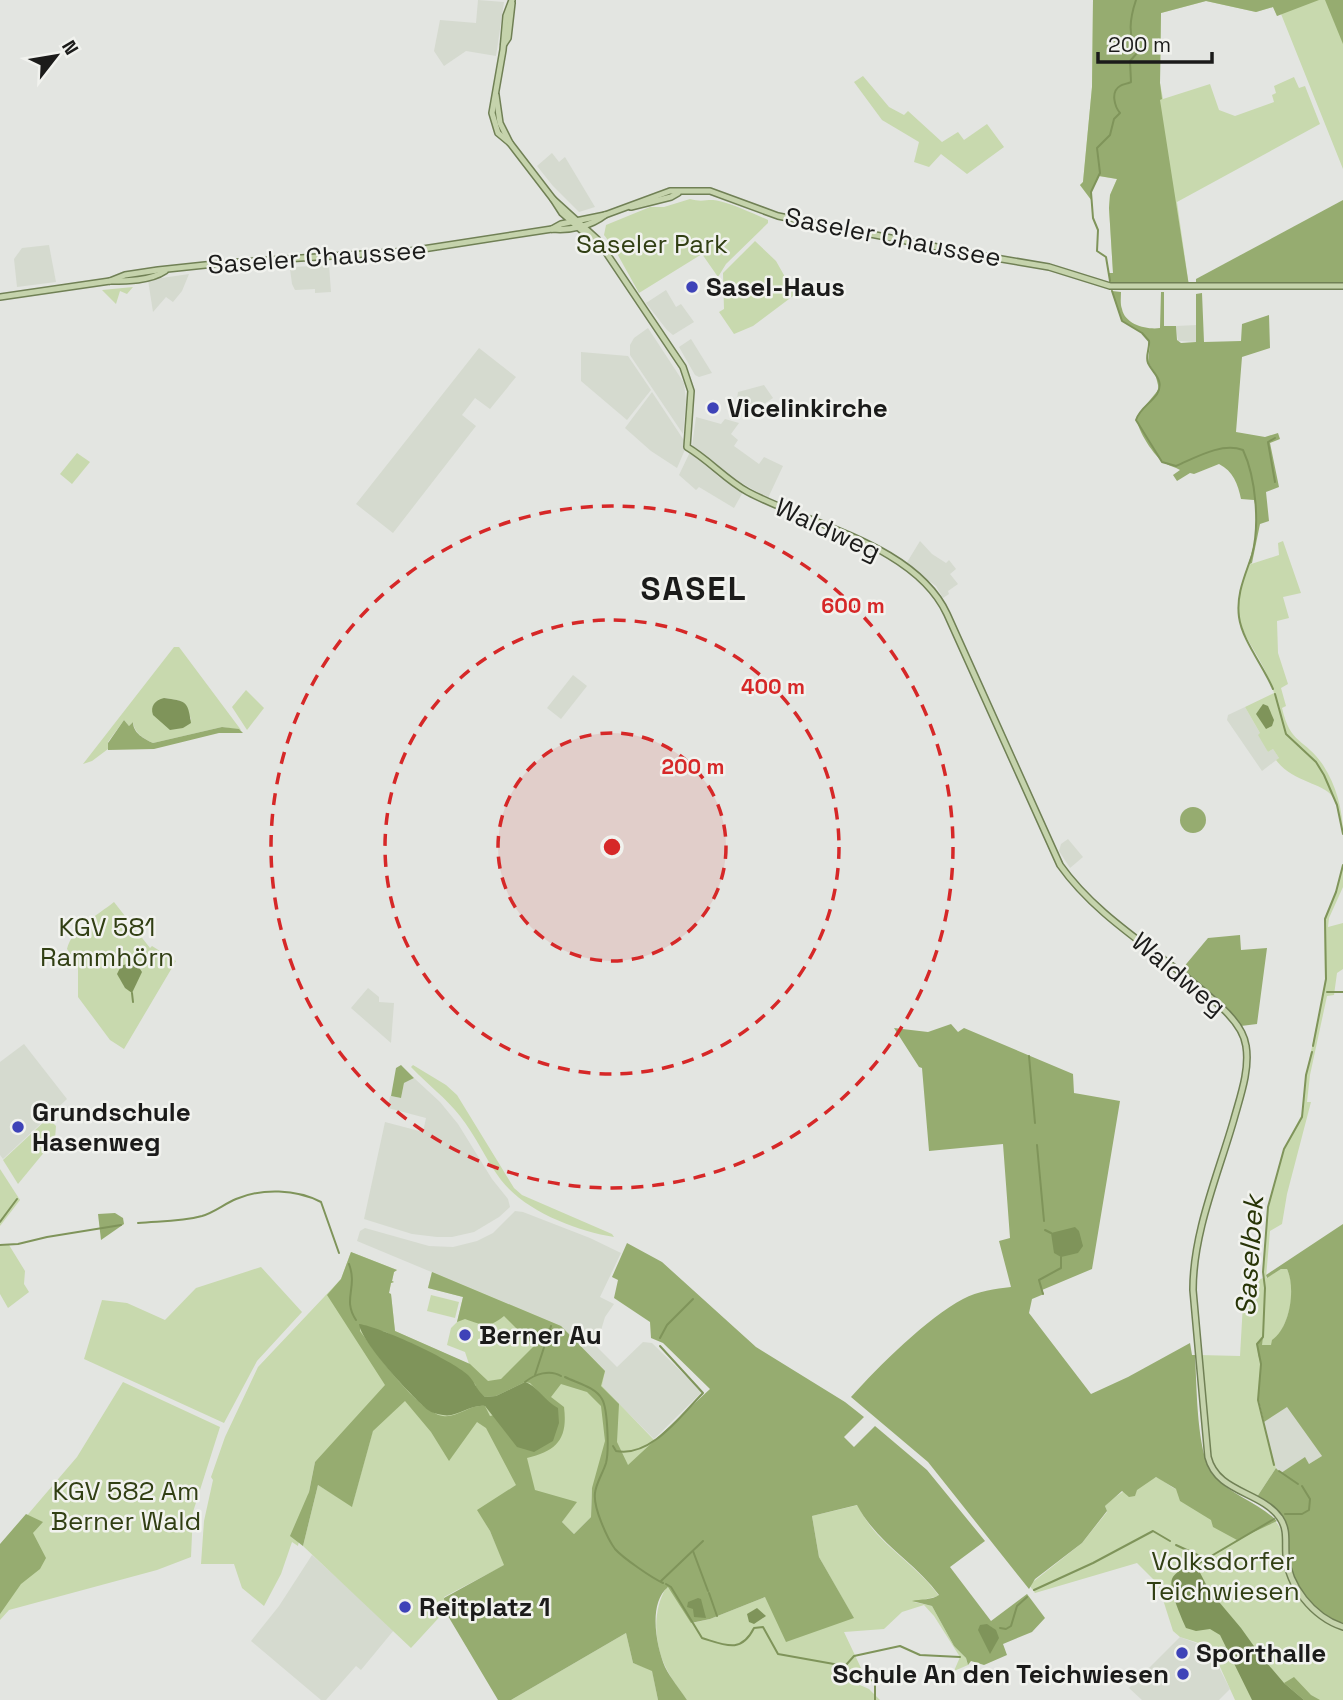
<svg xmlns="http://www.w3.org/2000/svg" width="1343" height="1700" font-family="'Space Grotesk',sans-serif">
<rect width="100%" height="100%" fill="#e3e5e1"/>
<g fill="#d5dacf">
<polygon points="478,0 504,2 496,56 466,51 444,66 434,51 440,20 476,23"/>
<polygon points="552,153 559,162 565,157 595,207 579,212 553,186 537,166"/>
<polygon points="49,245 56,282 17,287 14,259 22,248"/>
<polygon points="329,265 331,292 315,293 315,289 295,290 292,284 290,269 293,267"/>
<polygon points="189,274 182,291 173,302 166,297 153,312 148,280"/>
<polygon points="666,290 676,307 681,304 694,322 673,335 667,330 646,303"/>
<polygon points="1197,325 1196,342 1178,341 1176,326"/>
<polygon points="648,328 684,383 686,401 683,434 630,355 630,345 634,338"/>
<polygon points="691,339 712,373 699,377 695,375 679,347"/>
<polygon points="479,348 516,377 490,409 475,398 462,415 476,426 393,533 356,504"/>
<polygon points="581,352 628,356 651,390 627,420 581,381"/>
<polygon points="764,385 773,398 753,411 737,399 738,392"/>
<polygon points="652,392 687,445 677,468 651,451 625,428"/>
<polygon points="696,417 721,424 725,419 739,423 731,434 738,440 734,446 759,464 764,457 783,466 768,498 724,473 692,446"/>
<polygon points="690,452 719,477 743,492 734,508 699,487 696,490 679,475"/>
<polygon points="920,541 932,554 946,563 949,560 956,569 950,574 958,584 948,591 949,594 943,598 936,586 906,564"/>
<polygon points="573,675 587,686 561,719 547,708"/>
<polygon points="1245,707 1260,733 1268,752 1273,749 1279,758 1262,771 1227,720 1228,715"/>
<polygon points="1068,839 1083,857 1070,868 1059,851 1061,844"/>
<polygon points="368,988 379,997 379,1002 394,1003 391,1043 351,1008"/>
<polygon points="24,1044 67,1099 3,1159 0,1155 0,1062"/>
<polygon points="414,1078 440,1102 458,1124 492,1179 508,1199 510,1207 499,1217 474,1232 452,1237 437,1237 412,1234 364,1219 385,1122 423,1132 426,1118 388,1108 390,1096 401,1098 404,1083"/>
<polygon points="515,1211 523,1212 590,1238 621,1253 600,1297 614,1304 605,1317 599,1337 593,1343 617,1367 643,1342 652,1343 702,1392 654,1439 601,1386 561,1326 357,1241 360,1231 365,1228 429,1246 453,1247 477,1241 493,1233"/>
<polygon points="1287,1406 1322,1456 1309,1464 1305,1458 1281,1473 1274,1465 1264,1422"/>
<polygon points="312,1555 394,1630 361,1670 356,1666 326,1700 321,1700 251,1641 279,1606"/>
<polygon points="1180,1637 1209,1648 1230,1689 1219,1700 1142,1700 1129,1688"/>
</g>
<g fill="#c8d9ae" fill-rule="evenodd">
<polygon points="1093,0 1343,0 1343,169 1281,14 1277,16 1273,7 1256,12 1206,1 1161,13 1160,83 1163,99 1210,84 1219,110 1235,116 1274,102 1272,95 1276,93 1274,86 1294,77 1299,88 1305,86 1320,124 1177,202 1189,286 1109,279 1109,273 1113,273 1109,208 1110,195 1117,179 1099,176 1091,191 1092,201 1080,185 1083,182 1092,87"/>
<polygon points="863,76 889,107 904,115 908,111 942,142 958,132 964,140 987,124 1004,147 967,174 941,154 929,167 914,162 919,142 882,120 854,82"/>
<path d="M 690,199 C 704,203 708,198 719,201 C 735,205 752,213 768,220 L 768,223 L 726,264 L 718,277 L 702,254 L 639,293 L 614,248 L 604,235 L 606,225 L 650,207 L 664,207 Z"/>
<polygon points="755,241 776,261 793,291 793,296 753,326 734,334 719,312 724,309 723,273"/>
<polygon points="133,287 127,294 120,291 116,304 102,290"/>
<polygon points="77,453 90,462 72,484 60,474"/>
<path d="M 1283,541 L 1301,593 L 1283,597 L 1289,618 L 1277,621 L 1278,653 L 1288,684 L 1281,688 L 1286,706 L 1282,708 C 1290,745 1306,739 1323,765 C 1336,785 1343,810 1343,834 C 1340,822 1339,806 1332,796 C 1323,783 1292,782 1276,760 L 1279,758 L 1273,749 L 1268,752 L 1258,735 L 1260,733 L 1245,707 L 1274,693 C 1256,636 1222,633 1248,565 L 1279,555 L 1278,543 Z"/>
<path d="M 174,647 L 179,647 L 182,651 L 241,730 L 222,727 L 153,743 C 144,739 134,733 133,722 L 129,726 L 124,720 L 108,742 L 108,749 L 92,761 L 83,764 ZM 164,698 C 186,701 183,700 191,719 L 183,728 L 168,726 L 155,716 Z"/>
<polygon points="246,690 264,708 247,730 232,707"/>
<path d="M 1343,865 L 1343,887 L 1329,918 L 1328,927 L 1343,923 L 1343,969 L 1337,973 L 1334,995 L 1327,996 L 1310,1075 L 1307,1102 L 1311,1102 L 1287,1194 L 1282,1224 L 1270,1231 L 1266,1278 L 1281,1269 L 1287,1269 C 1298,1293 1288,1326 1272,1345 L 1262,1345 L 1262,1339 L 1257,1343 L 1258,1355 L 1261,1364 L 1258,1400 L 1276,1468 L 1255,1500 L 1230,1486 L 1211,1467 L 1199,1355 L 1240,1356 L 1244,1286 L 1263,1278 L 1268,1207 L 1284,1149 L 1302,1114 L 1306,1075 L 1325,985 L 1324,919 L 1336,892 Z"/>
<path d="M 114,902 L 150,948 L 152,946 L 176,961 L 124,1049 L 110,1040 L 78,997 L 78,969 L 77,963 L 67,949 C 72,928 98,915 114,902 Z"/>
<path d="M 413,1065 L 446,1085 L 457,1095 L 514,1188 L 522,1195 L 612,1234 L 614,1237 C 576,1231 525,1211 501,1180 C 486,1160 476,1136 460,1116 C 446,1098 427,1084 411,1067 Z"/>
<polygon points="48,1118 56,1126 55,1139 18,1184 3,1160"/>
<polygon points="0,1169 20,1200 0,1226"/>
<polygon points="9,1245 25,1271 24,1284 29,1292 8,1308 0,1294 0,1246"/>
<polygon points="351,1252 397,1270 394,1272 392,1281 394,1282 391,1283 389,1293 391,1294 395,1331 469,1364 465,1352 447,1345 451,1328 457,1322 463,1297 428,1288 432,1272 561,1326 605,1371 602,1386 655,1441 628,1466 592,1488 591,1517 574,1534 562,1522 576,1502 478,1510 490,1531 505,1565 444,1597 445,1611 411,1648 303,1546 318,1485 352,1506 373,1430 404,1401 315,1462 298,1546 292,1542 281,1574 264,1606 242,1588 234,1564 201,1564 204,1521 213,1480 211,1477 225,1437 258,1367 341,1279"/>
<polygon points="261,1267 302,1312 257,1361 224,1423 84,1359 102,1300 127,1303 165,1320 196,1288"/>
<polygon points="431,1295 459,1302 455,1318 427,1311"/>
<polygon points="123,1382 220,1427 193,1512 191,1557 157,1570 9,1610 0,1620 0,1547 77,1457"/>
<path d="M 1156,1477 C 1164,1480 1169,1487 1179,1490 C 1206,1498 1257,1501 1276,1522 C 1285,1532 1282,1545 1284,1558 C 1291,1593 1312,1615 1343,1631 L 1343,1700 L 1235,1700 L 1211,1647 L 1180,1637 L 1173,1631 L 1158,1584 L 1137,1563 L 1035,1593 L 1029,1585 L 1082,1543 L 1107,1512 L 1105,1506 C 1119,1491 1137,1485 1156,1477 Z"/>
<path d="M 858,1505 C 874,1543 916,1563 939,1596 L 914,1602 L 932,1606 L 954,1646 L 966,1658 L 968,1665 L 954,1671 L 960,1657 L 934,1616 L 924,1605 L 902,1612 L 884,1629 L 844,1632 L 861,1668 L 844,1678 L 869,1689 L 880,1700 L 687,1700 C 680,1690 671,1679 666,1668 C 654,1644 652,1611 666,1588 L 669,1587 L 692,1623 L 710,1619 L 765,1597 L 853,1617 L 819,1557 L 812,1516 Z"/>
<polygon points="626,1633 633,1663 652,1670 658,1700 511,1700"/>
</g>
<g fill="#96ac70" fill-rule="evenodd">
<polygon points="1093,0 1319,0 1277,16 1273,7 1256,12 1206,1 1161,13 1160,83 1162,99 1160,100 1189,286 1110,284 1109,273 1113,273 1109,208 1110,195 1117,179 1099,176 1091,191 1092,201 1080,185 1083,182 1092,87"/>
<polygon points="1325,0 1343,0 1343,44"/>
<polygon points="1343,200 1343,286 1196,286 1196,279"/>
<path d="M 1112,291 L 1121,292 C 1121,297 1120,304 1122,309 C 1125,325 1148,330 1160,328 L 1161,292 L 1164,292 L 1164,326 L 1176,326 L 1177,340 L 1181,343 L 1196,342 L 1196,294 L 1202,293 L 1204,342 L 1241,341 L 1242,324 L 1269,315 L 1270,348 L 1242,357 L 1236,432 L 1265,437 L 1278,433 L 1280,439 L 1270,443 L 1279,487 L 1266,492 L 1269,521 L 1260,524 L 1252,563 L 1248,565 C 1255,544 1260,521 1254,500 L 1241,499 C 1238,484 1233,471 1219,464 L 1194,474 L 1190,473 L 1177,481 L 1173,475 L 1180,470 C 1175,467 1169,466 1165,463 C 1154,457 1135,427 1137,416 L 1159,389 L 1155,373 L 1148,362 L 1150,343 L 1142,333 L 1122,321 Z"/>
<path d="M 124,720 L 129,726 L 133,722 C 133,733 144,739 153,743 L 222,727 L 239,729 L 243,733 L 219,733 L 154,749 L 108,750 L 108,743 Z"/>
<circle cx="1193" cy="820" r="13"/>
<polygon points="1240,935 1241,950 1267,948 1257,1024 1241,1026 1222,1002 1182,969 1208,938"/>
<path d="M 951,1024 L 958,1032 L 964,1028 L 1073,1074 L 1074,1093 L 1120,1101 L 1092,1269 L 1042,1290 L 1044,1294 L 1032,1299 L 1029,1313 L 1091,1394 L 1128,1377 L 1190,1343 L 1192,1355 L 1195,1355 C 1197,1384 1196,1458 1215,1477 C 1233,1496 1259,1503 1277,1521 L 1237,1540 L 1213,1527 L 1211,1520 L 1180,1501 L 1176,1489 L 1156,1477 L 1137,1490 L 1135,1496 L 1129,1497 L 1122,1491 L 1105,1506 L 1107,1511 L 1082,1543 L 1035,1579 L 1029,1589 L 928,1462 L 851,1397 C 878,1367 928,1317 963,1299 C 978,1291 995,1289 1011,1287 L 999,1241 L 1010,1238 L 1003,1144 L 929,1151 L 922,1068 L 919,1067 L 894,1028 L 928,1032 Z"/>
<polygon points="401,1065 414,1078 404,1083 401,1098 391,1096 396,1068"/>
<polygon points="115,1213 123,1218 124,1224 101,1240 98,1214"/>
<path d="M 1343,1224 L 1343,1623 L 1325,1619 L 1305,1599 L 1289,1570 L 1286,1537 L 1276,1513 L 1255,1500 L 1276,1468 L 1281,1473 L 1305,1457 L 1309,1464 L 1322,1456 L 1287,1407 L 1264,1422 L 1258,1397 L 1261,1364 L 1258,1355 L 1257,1343 L 1263,1337 L 1262,1345 L 1271,1345 L 1272,1340 C 1290,1328 1296,1288 1287,1269 L 1281,1269 L 1267,1278 L 1266,1275 Z"/>
<path d="M 627,1243 L 662,1262 L 756,1347 L 845,1402 L 864,1417 L 844,1437 L 854,1447 L 875,1426 L 927,1470 L 985,1541 L 950,1567 L 991,1621 L 1027,1594 L 1045,1618 L 1032,1632 L 1003,1644 L 1007,1655 L 984,1665 L 971,1661 L 968,1665 L 966,1658 L 954,1646 L 932,1606 L 912,1601 C 920,1599 933,1600 939,1595 C 915,1562 877,1543 857,1505 L 812,1516 L 819,1557 L 854,1618 L 786,1642 L 765,1597 L 710,1619 L 691,1623 L 668,1587 C 648,1603 656,1646 665,1667 C 671,1679 680,1689 687,1700 L 658,1700 L 652,1671 L 633,1663 L 626,1633 L 511,1700 L 498,1700 L 445,1611 L 444,1598 L 504,1565 L 490,1531 L 477,1510 L 516,1485 L 486,1428 L 477,1422 L 449,1461 L 431,1432 L 405,1401 L 373,1431 L 352,1507 L 318,1485 L 303,1546 L 290,1536 L 309,1492 L 315,1462 L 385,1385 L 327,1295 L 341,1279 L 351,1252 L 397,1270 L 394,1272 L 392,1281 L 394,1282 L 391,1283 L 389,1293 L 391,1294 L 395,1331 L 470,1364 L 488,1381 L 501,1379 L 534,1346 L 504,1316 C 488,1329 483,1325 465,1319 L 457,1322 L 463,1297 L 428,1288 L 432,1272 L 561,1326 L 605,1371 L 601,1386 L 619,1404 L 617,1442 L 628,1465 L 710,1389 L 663,1343 L 651,1338 L 650,1322 L 614,1298 L 618,1280 L 612,1277 ZM 360,1328 L 386,1332 L 475,1384 L 478,1392 L 485,1397 L 496,1396 L 525,1382 L 530,1383 L 549,1403 L 490,1416 L 485,1406 C 470,1404 458,1418 443,1416 C 418,1412 376,1353 360,1331 ZM 561,1384 L 587,1392 L 601,1406 L 605,1441 L 592,1488 L 591,1517 L 574,1534 L 562,1522 L 577,1502 L 535,1490 L 527,1458 C 557,1451 568,1439 564,1407 L 551,1397 Z"/>
<polygon points="26,1514 43,1522 33,1533 46,1558 40,1569 21,1584 0,1614 0,1544"/>
<polygon points="1294,1677 1311,1695 1320,1700 1304,1700 1284,1683"/>
</g>
<g fill="#7f945a">
<path d="M 164,698 C 185,701 188,700 191,723 L 183,728 L 170,730 L 153,715 C 150,706 155,700 164,698 Z"/>
<polygon points="1263,704 1268,706 1274,720 1272,726 1266,729 1256,714"/>
<polygon points="132,962 136,963 142,972 132,993 125,988 117,974 121,966"/>
<polygon points="1075,1227 1079,1231 1083,1246 1078,1253 1061,1257 1054,1253 1051,1233"/>
<path d="M 359,1324 C 381,1327 452,1360 468,1375 C 475,1382 477,1391 485,1397 L 496,1396 L 525,1382 C 536,1385 545,1401 558,1408 L 559,1423 L 553,1441 L 534,1452 L 517,1447 L 485,1406 C 470,1404 457,1418 443,1415 C 437,1414 432,1413 428,1410 C 412,1397 361,1342 359,1324 Z"/>
<path d="M 1189,1565 L 1196,1565 L 1209,1590 L 1241,1628 L 1261,1656 L 1284,1683 L 1304,1700 L 1252,1700 L 1220,1635 L 1210,1629 L 1196,1631 L 1186,1628 C 1182,1619 1168,1588 1172,1579 C 1174,1573 1184,1568 1189,1565 Z"/>
<polygon points="698,1598 701,1599 706,1618 694,1617 693,1609 687,1607 688,1602"/>
<polygon points="757,1608 766,1616 754,1624 749,1622 747,1614"/>
<polygon points="987,1624 996,1630 999,1638 990,1654 978,1630 980,1625"/>
</g>
<g fill="none" stroke-linecap="round" stroke-linejoin="round">
<g stroke="#7f945a" stroke-width="2">
<path d="M 1110,281 L 1106,257 L 1097,251 L 1098,230 L 1093,218 L 1091,192 L 1100,173 L 1097,148 L 1110,135 L 1114,119 L 1120,113 C 1115,107 1110,92 1120,86 C 1123,84 1127,84 1131,82 L 1130,61 L 1138,52 C 1127,36 1130,18 1136,0"/>
<path d="M 1112,291 L 1122,321 L 1142,333 L 1149,341 C 1150,348 1145,357 1148,363 C 1153,374 1165,380 1157,394 C 1150,404 1140,408 1136,420 L 1162,462 L 1176,466 C 1195,458 1221,442 1243,450 C 1256,478 1260,525 1252,555 C 1245,576 1236,594 1239,617 C 1242,640 1264,667 1273,689"/>
<polyline points="1275,482 1268,442 1275,438"/>
<polyline points="1275,694 1286,734 1316,762 1324,775 1337,805 1343,834"/>
<polyline points="1327,992 1343,992"/>
<polyline points="132,993 133,1002"/>
<polyline points="1313,1046 1326,979 1325,919 1336,892 1343,865"/>
<polyline points="1029,1056 1035,1123"/>
<polyline points="1037,1145 1044,1221"/>
<polyline points="0,1222 17,1199"/>
<path d="M 138,1223 C 160,1221 180,1222 202,1216 C 215,1212 224,1204 236,1199 C 262,1188 296,1189 321,1202 L 339,1253"/>
<polyline points="1045,1230 1051,1233"/>
<polyline points="0,1245 18,1244 47,1237 121,1225"/>
<path d="M 349,1264 C 358,1288 342,1299 356,1320"/>
<polyline points="1043,1294 1039,1280 1061,1268 1061,1257"/>
<polyline points="660,1338 667,1325 693,1299"/>
<polyline points="535,1375 551,1326"/>
<path d="M 565,1377 C 577,1383 595,1387 602,1399 C 608,1409 609,1452 606,1463 C 603,1473 596,1483 595,1493 C 593,1507 607,1538 615,1549 C 623,1558 652,1578 663,1583"/>
<path d="M 525,1382 C 535,1374 550,1369 561,1376"/>
<path d="M 613,1446 L 616,1451 C 651,1458 681,1415 703,1393 L 660,1346"/>
<polyline points="1274,1465 1258,1400 1261,1364 1257,1344 1263,1337 1265,1288 1263,1272 1268,1207 1284,1149 1302,1117 1306,1075 1312,1052"/>
<polyline points="1279,1471 1298,1484"/>
<polyline points="1285,1514 1302,1514 1309,1510 1310,1499 1302,1486"/>
<polyline points="1176,1545 1204,1558"/>
<polyline points="693,1551 708,1591"/>
<polyline points="1196,1565 1274,1519"/>
<polyline points="661,1581 703,1541"/>
<path d="M 666,1584 L 671,1587 L 702,1638 C 725,1645 741,1654 754,1628 L 763,1627 L 778,1654 L 845,1666"/>
<polyline points="1034,1590 1093,1563 1153,1531 1170,1541"/>
<polyline points="709,1593 717,1616"/>
<polyline points="1000,1628 1006,1629 1011,1626 1017,1606 1027,1597"/>
<polyline points="846,1665 854,1656 900,1646 920,1655 960,1657"/>
<polyline points="846,1667 857,1681 875,1680 875,1700"/>
</g>
<defs>
<g id="major">
<polyline points="504,44 508,38 512,3"/>
<polyline points="496,95 500,123 510,143 553,199 562,213 598,245"/>
<polyline points="510,143 498,133 492,113 503,50 506,16 512,0"/>
<path d="M 553,199 L 597,239 L 683,367 L 691,391 L 687,447 C 709,460 726,480 748,492 C 810,525 915,545 947,614 L 1060,865 C 1101,923 1169,957 1220,1006 C 1231,1016 1244,1031 1246,1046 C 1250,1070 1240,1097 1234,1119 C 1218,1175 1193,1232 1193,1290 L 1208,1457 C 1217,1493 1261,1491 1280,1518 C 1288,1530 1285,1541 1286,1555 C 1288,1586 1313,1617 1343,1627"/>
<polyline points="631,207 671,197 678,193"/>
<polyline points="552,229 561,224 605,215 670,191 710,191 778,216 978,255 1049,267 1110,286 1343,286"/>
<path d="M 110,281 L 125,275 L 158,270 L 224,263 L 410,251 L 552,229 C 570,231 591,226 605,215"/>
<path d="M 0,297 L 110,281 C 127,281 150,281 165,271"/>
</g>
</defs>
<use href="#major" stroke="#708055" stroke-width="8"/>
<use href="#major" stroke="#c5d3ac" stroke-width="5"/>
</g>
<circle cx="612" cy="847" r="114" fill="#d62828" fill-opacity=".12"/>
<g fill="none" stroke="#d62828" stroke-width="3.5" stroke-dasharray="12 9">
<circle cx="612" cy="847" r="114"/>
<circle cx="612" cy="847" r="227"/>
<circle cx="612" cy="847" r="341"/>
</g>
<g fill="#3e43b8" stroke="#f1f2ee" stroke-width="2.5">
<circle cx="692" cy="287" r="7"/>
<circle cx="713" cy="408" r="7"/>
<circle cx="18" cy="1127" r="7"/>
<circle cx="465" cy="1335" r="7"/>
<circle cx="405" cy="1607" r="7"/>
<circle cx="1182" cy="1653" r="7"/>
<circle cx="1183" cy="1674" r="7"/>
</g>
<g text-anchor="middle" dominant-baseline="central" stroke-width="5" stroke-linejoin="round" paint-order="stroke">
<g font-size="26" fill="#1b1b1a" stroke="#f1f2ee">
<text transform="translate(893 237) rotate(11)">Saseler Chaussee</text>
<text transform="translate(317 257) rotate(-4)">Saseler Chaussee</text>
<text transform="translate(828 529) rotate(25)">Waldweg</text>
<text transform="translate(1179 974) rotate(40)">Waldweg</text>
</g>
<g font-size="26" fill="#313f13" stroke="#f1f2ee">
<text x="652" y="244">Saseler Park</text>
<text x="107" y="927">KGV 581<tspan x="107" dy="30">Rammhörn</tspan></text>
<text x="126" y="1491">KGV 582 Am<tspan x="126" dy="30">Berner Wald</tspan></text>
<text x="1223" y="1561">Volksdorfer<tspan x="1223" dy="30">Teichwiesen</tspan></text>
</g>
<g font-size="26" font-weight="bold" fill="#1b1b1a" stroke="#f1f2ee" text-anchor="start">
<text x="706" y="287">Sasel-Haus</text>
<text x="727" y="408">Vicelinkirche</text>
<text x="32" y="1112">Grundschule<tspan x="32" dy="30">Hasenweg</tspan></text>
<text x="479" y="1335">Berner Au</text>
<text x="419" y="1607">Reitplatz 1</text>
<text x="1196" y="1653">Sporthalle</text>
<text x="1169" y="1674" text-anchor="end">Schule An den Teichwiesen</text>
</g>
<g font-size="28" font-style="italic" fill="#273406" stroke="#f1f2ee">
<text transform="translate(1249 1256) rotate(-86)">Saselbek</text>
</g>
<g font-size="33" font-weight="bold" letter-spacing="2" fill="#1b1b1a" stroke="#f1f2ee">
<text x="694" y="589">SASEL</text>
</g>
</g>
<circle cx="612" cy="847" r="10" fill="#d62828" stroke="#f1f2ee" stroke-width="3.5"/>
<g font-size="21" text-anchor="middle" font-weight="bold" fill="#d62828" stroke="#f1f2ee" stroke-width="5" stroke-linejoin="round" paint-order="stroke">
<text x="853" y="613">600 m</text>
<text x="773" y="694">400 m</text>
<text x="693" y="774">200 m</text>
</g>
<g transform="translate(56 56) rotate(59)" stroke="#f1f2ee" stroke-width="5" paint-order="stroke">
<path d="M0-5L12 26L0 18L-12 26Z" fill="#1b1b1a"/>
<text y="-10" font-size="19" font-weight="bold" text-anchor="middle" fill="#1b1b1a">N</text>
</g>
<path d="M1098 52v10h114v-10" fill="none" stroke="#1b1b1a" stroke-width="3.5"/>
<text x="1108" y="52" font-size="21" fill="#1b1b1a" stroke="#f1f2ee" stroke-width="5" paint-order="stroke">200 m</text>
</svg>
